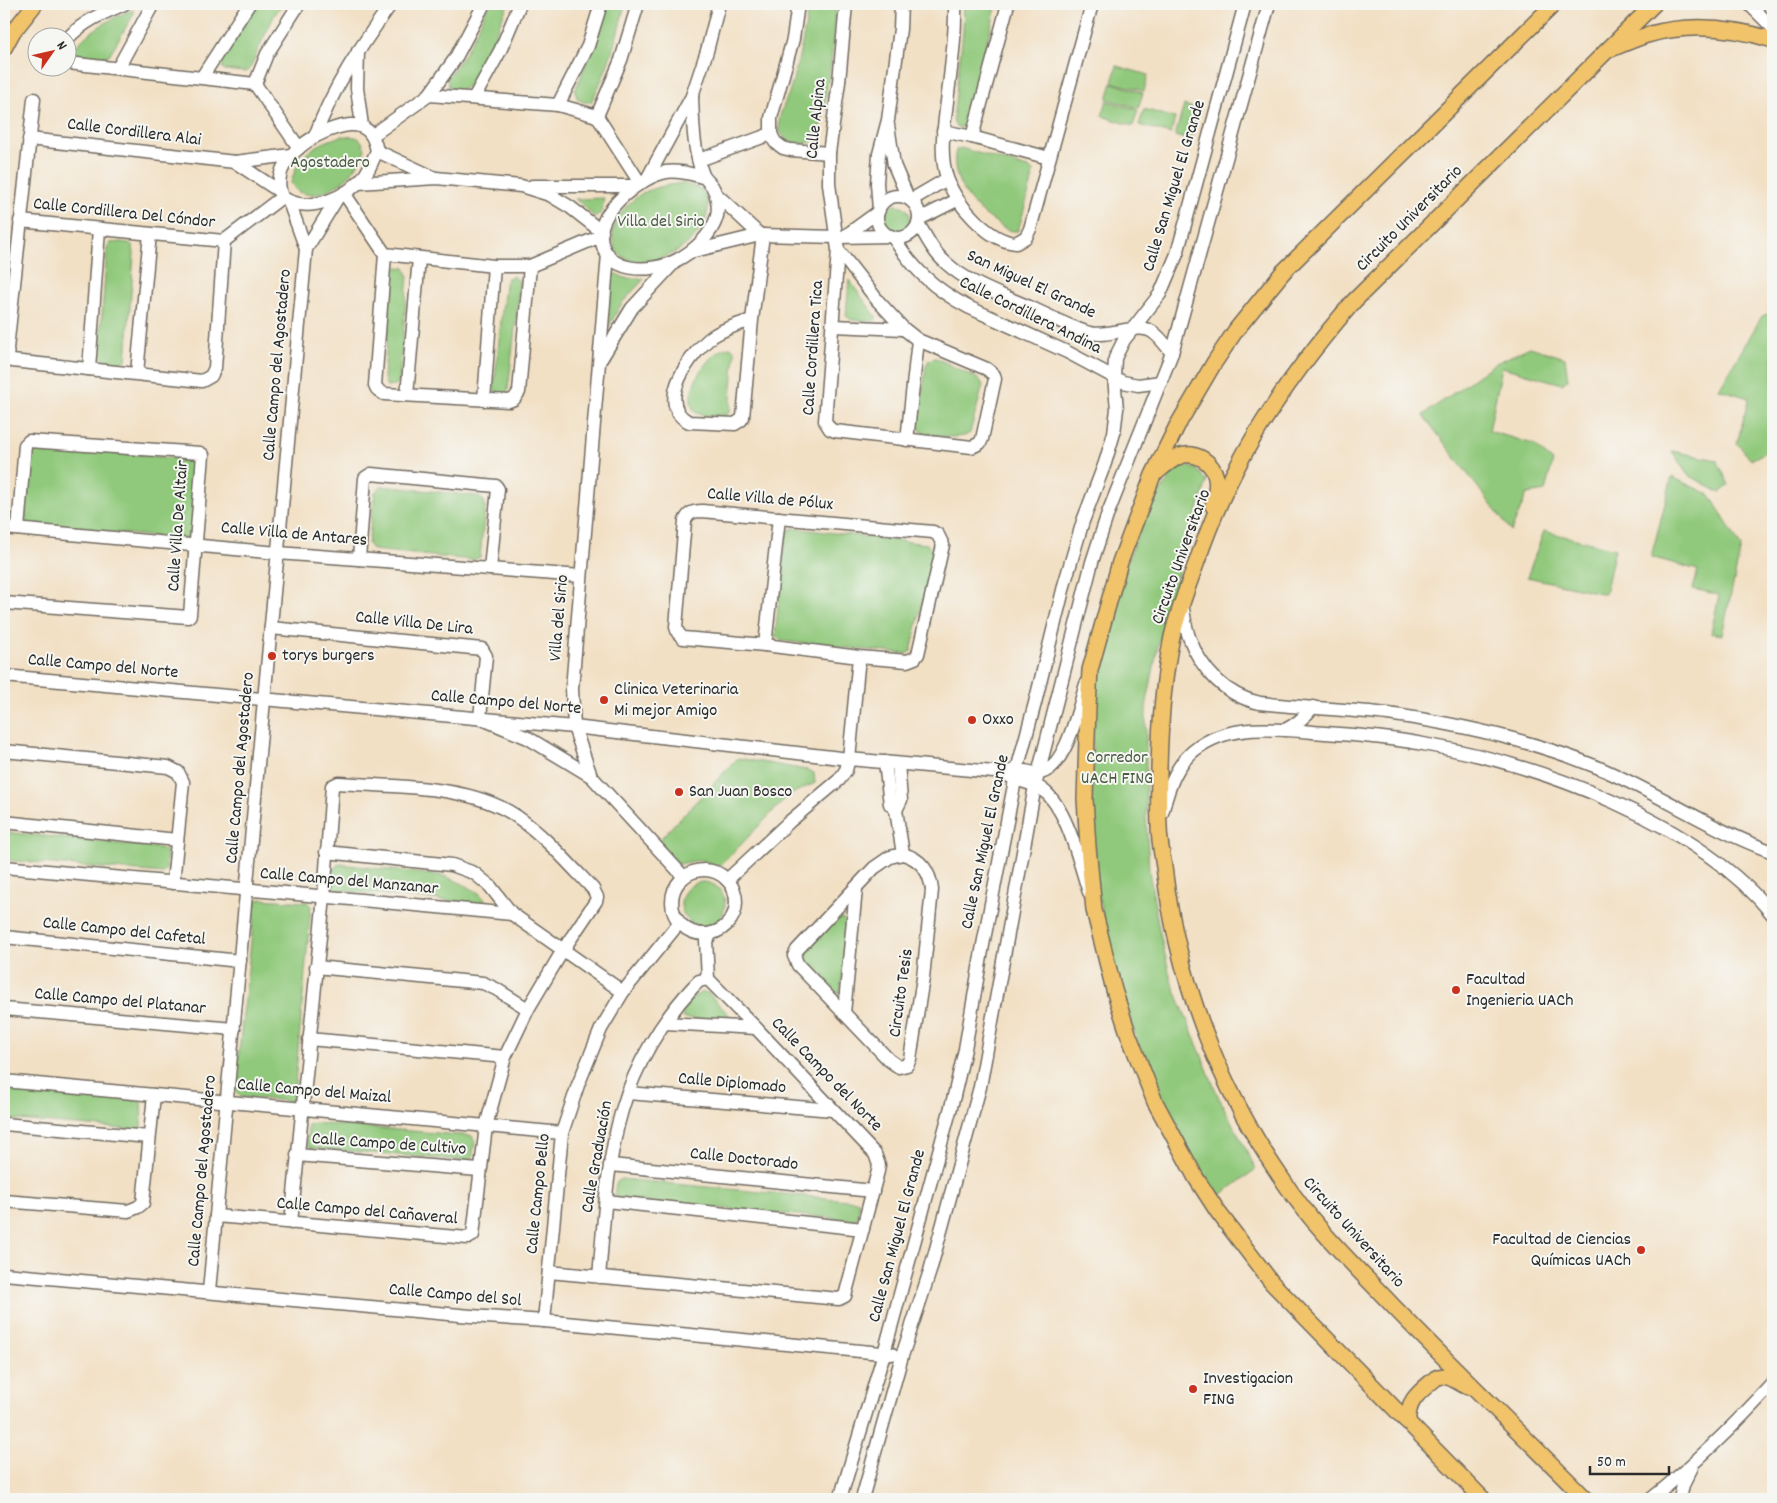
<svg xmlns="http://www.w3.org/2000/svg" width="1777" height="1503" font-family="Dekko,sans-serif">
<rect width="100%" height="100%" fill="#f6f6f2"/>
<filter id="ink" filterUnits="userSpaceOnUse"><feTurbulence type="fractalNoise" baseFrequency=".02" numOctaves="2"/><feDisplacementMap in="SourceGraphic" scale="10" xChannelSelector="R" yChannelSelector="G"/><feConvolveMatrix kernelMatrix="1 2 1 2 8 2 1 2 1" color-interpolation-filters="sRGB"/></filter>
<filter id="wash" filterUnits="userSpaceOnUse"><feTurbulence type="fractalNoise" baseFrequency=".0096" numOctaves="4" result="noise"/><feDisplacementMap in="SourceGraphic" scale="20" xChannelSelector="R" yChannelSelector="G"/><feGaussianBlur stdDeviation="1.12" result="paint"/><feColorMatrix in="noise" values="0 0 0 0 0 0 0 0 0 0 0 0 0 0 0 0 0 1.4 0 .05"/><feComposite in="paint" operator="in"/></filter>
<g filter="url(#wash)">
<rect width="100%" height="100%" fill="#f2e0c5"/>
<g fill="#91c97c" stroke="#5e7a54">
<polygon points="258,4 282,4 274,16 258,50 250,69 245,72 224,70 222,66 222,59"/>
<path d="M 489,4 L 508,4 L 492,42 L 468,86 C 460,91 457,91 449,87 L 447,78 C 466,56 477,30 489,4 Z"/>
<path d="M 607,4 L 625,4 C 617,37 608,71 591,102 L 583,102 L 577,98 L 575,91 L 597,37 Z"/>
<path d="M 809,4 L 836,4 L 832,55 L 819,139 C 804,147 779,146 779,123 C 779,112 788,98 791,87 C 799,60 805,32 809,4 Z"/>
<polygon points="964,4 997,4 965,125 960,128 955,126 953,119 963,32"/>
<path d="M 133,10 L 134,14 L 109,55 C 98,59 81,58 73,50 C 85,33 114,16 133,10 Z"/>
<polygon points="1117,66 1148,75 1144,91 1112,82"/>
<polygon points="1112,83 1143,93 1138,108 1107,99"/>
<polygon points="1107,101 1138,110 1133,126 1102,116"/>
<polygon points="1184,105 1200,110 1191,141 1175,136"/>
<polygon points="1144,109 1175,118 1171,134 1139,125"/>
<path d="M 342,136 C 356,137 361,135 365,150 C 361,157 358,165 353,171 C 343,184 319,199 302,193 C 296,192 294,187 291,183 C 298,154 315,144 342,136 Z"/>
<path d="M 961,148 L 1028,168 L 1033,171 L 1032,181 L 1018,231 C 1009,232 1002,227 994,221 C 971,207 949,178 956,150 Z"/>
<path d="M 682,183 C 687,185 695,186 700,189 C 705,192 708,200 708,206 C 708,239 664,266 633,261 C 627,260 620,256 617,251 C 604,230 623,206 641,194 C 654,187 668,185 682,183 Z"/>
<polygon points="604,198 602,212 595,218 584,206 575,199"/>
<circle cx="897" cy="218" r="13"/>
<path d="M 120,242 L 129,243 L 133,246 L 134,254 L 126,360 C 116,366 103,364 99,353 L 107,249 L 110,243 Z"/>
<polygon points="398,267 405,268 408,275 399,382 394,386 387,387 384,378 392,271"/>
<polygon points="611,272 625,278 644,279 622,303 605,333"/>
<polygon points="514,276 519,281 519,293 508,390 505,395 500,396 495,392 494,387 505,284 508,278"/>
<polygon points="849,280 877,318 874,321 852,320 846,316"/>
<polygon points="1773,312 1773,441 1771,449 1751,460 1737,443 1749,398 1719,389 1762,316"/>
<path d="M 731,347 L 735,352 L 730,411 L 727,415 L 709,416 L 696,413 C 694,410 691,407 691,402 C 689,383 711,348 731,347 Z"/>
<polygon points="1530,347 1565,358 1568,379 1562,384 1502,367 1489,431 1533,444 1553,461 1545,491 1527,494 1511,531 1423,415 1494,364"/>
<path d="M 936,358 L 980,380 L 983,385 L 970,433 C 961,441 934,435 923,433 L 918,427 L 926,366 L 929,360 Z"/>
<polygon points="44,445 191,460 197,465 193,532 188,537 182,539 29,525 25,520 30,456 35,447"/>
<polygon points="1672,451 1717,460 1729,485 1720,493 1687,474"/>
<polygon points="1180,464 1196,469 1207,481 1181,563 1158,646 1146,707 1146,815 1149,871 1159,929 1171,980 1218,1096 1256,1169 1218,1197 1191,1156 1166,1114 1119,994 1098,894 1089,808 1096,673 1109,608 1136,539 1156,497"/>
<polygon points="1672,477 1710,495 1741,547 1722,635 1711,633 1719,595 1693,589 1698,570 1651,557"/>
<polygon points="382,486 478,496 484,501 485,508 480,557 473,560 373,550 368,544 375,492"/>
<polygon points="793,528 927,544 934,551 911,651 906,654 782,641 775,636 786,532"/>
<polygon points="1544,531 1615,549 1605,594 1527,577"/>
<polygon points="738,758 807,770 814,773 815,783 789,795 720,866 701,860 678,864 658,841"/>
<polygon points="4,832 160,848 167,852 166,870 163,873 4,860"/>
<polygon points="339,864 444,876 461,883 479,893 486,901 482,904 335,890 332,885 334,868"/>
<circle cx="703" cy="904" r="22"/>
<polygon points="261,899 307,902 311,906 294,1095 292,1099 289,1101 241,1097 237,1093 235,1088 255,905 257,900"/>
<path d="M 839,918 C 846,919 847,924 849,930 L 840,992 L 835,995 L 831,993 L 800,958 L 802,951 Z"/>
<polygon points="702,992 708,993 731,1017 732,1022 683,1018 682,1011 695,996"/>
<polygon points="4,1089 136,1100 141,1102 142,1126 139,1130 4,1119"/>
<polygon points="314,1123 472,1136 475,1141 472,1159 469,1161 311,1148 307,1143 308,1125"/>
<path d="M 621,1179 L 858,1201 C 860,1207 859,1216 855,1220 L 622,1200 L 614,1196 L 616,1183 Z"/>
</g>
</g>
<g filter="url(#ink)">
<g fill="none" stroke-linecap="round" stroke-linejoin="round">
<defs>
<g id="minor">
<polyline points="798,4 793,39 771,118 771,134 775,142 783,148 791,150 829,153"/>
<path d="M 955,4 C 956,39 950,75 946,110 C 943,133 940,156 947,178 C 952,194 962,207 974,219 C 985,230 999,242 1016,243 L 1026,237 L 1030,229 L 1092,4"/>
<polyline points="1749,4 1773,28"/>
<path d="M 68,38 C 84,21 103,13 124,4"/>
<polyline points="358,51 357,88 362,126"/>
<polyline points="68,63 255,84"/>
<polyline points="118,68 153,4"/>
<polyline points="202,77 249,4"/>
<polyline points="429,95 558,105 597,116 640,183"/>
<path d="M 692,96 C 693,122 693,150 703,175 C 705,179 709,182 712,186 C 717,194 719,207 717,216 C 712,235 694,251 677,260 C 651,274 603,274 601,236 C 600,209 642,176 666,172 C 678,170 691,174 703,177"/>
<polyline points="474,98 500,51 520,4"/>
<polyline points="34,99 7,349 8,357 12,361 202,381 211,376 215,368 224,241 282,197"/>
<polyline points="558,105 588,46 601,4"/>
<polyline points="597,116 621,60 638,4"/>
<path d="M 350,125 C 367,124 374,135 377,151 C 373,159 370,168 365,175 C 347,198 308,215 282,197 C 267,159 319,128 350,125 Z"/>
<polyline points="888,125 894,165 908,198"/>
<polyline points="943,131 972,137 1049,158"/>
<polyline points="373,135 429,95 455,59 484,4"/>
<path d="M 315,136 C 333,87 361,46 391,4"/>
<polyline points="972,137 1008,4"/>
<polyline points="29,139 235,162 291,155"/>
<polyline points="299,148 255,84 267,54 299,4"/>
<polyline points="377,151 433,177"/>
<polyline points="699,160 771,134"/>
<polyline points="235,162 279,191"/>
<polyline points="647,179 692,96 707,51 719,4"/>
<polyline points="358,183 436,178 521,186 550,195 570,207 602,232"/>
<polyline points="532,186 635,186"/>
<polyline points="344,193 385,254 494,266 530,266 601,236"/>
<polyline points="716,194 760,235"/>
<circle cx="898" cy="217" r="21"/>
<polyline points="911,200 947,179"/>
<polyline points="289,202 306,249"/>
<polyline points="879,210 877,183 879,154 888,120 900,29 901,4"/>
<polyline points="919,219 957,200"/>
<polyline points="20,221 224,241"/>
<path d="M 918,223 C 926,237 934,253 946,263 C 970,285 1005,296 1034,309 C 1052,317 1071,328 1090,333 C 1110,338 1139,321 1154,333 C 1161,338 1166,346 1172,353"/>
<polyline points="845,236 878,212"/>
<path d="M 893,237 C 914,270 933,288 968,307 L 1067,352 L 1123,382 L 1138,385 L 1161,382"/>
<polyline points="838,250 878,301 904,329 918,340 987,369 994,375 995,379 982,439 980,443 972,447 835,431 830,429 825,421 838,250 829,184 829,153 839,82 846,4"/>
<polyline points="690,252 760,235 837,237 891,236"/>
<polyline points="385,254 375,385 377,389 384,394 509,401 514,399 519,392 530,266"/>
<path d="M 752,320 C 739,324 725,328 713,336 C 692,351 653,404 689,422 L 735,424 L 741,420 L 743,417 L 752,320 L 763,235"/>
<polyline points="833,326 904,329"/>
<polyline points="601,359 632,308 673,264"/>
<polyline points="89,369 99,229"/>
<polyline points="137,373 150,234"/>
<polyline points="407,395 419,258"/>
<polyline points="484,400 494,266"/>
<polyline points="907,440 918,340"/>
<polyline points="4,528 278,553 581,576"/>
<polyline points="359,559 365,478 371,474 496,486 498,489 490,569"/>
<polyline points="4,603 188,617 190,615 203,455 200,453 29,441 25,445 18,529"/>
<path d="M 1182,603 C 1184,614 1185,626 1189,637 C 1201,670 1226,696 1260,703 C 1303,708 1346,709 1388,714 C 1458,724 1531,740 1597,767 C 1657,792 1711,830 1773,852"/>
<polyline points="271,628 482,649 486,656 480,718 528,738 591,776 684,877"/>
<polyline points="765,645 779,518"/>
<path d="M 4,676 L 574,727 L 849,759 L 1005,773 C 1008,772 1012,770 1016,770 C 1023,769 1031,774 1039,773 C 1066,770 1079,706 1086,684"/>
<path d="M 1285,730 C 1297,724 1305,717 1313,707"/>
<polyline points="4,751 168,767 178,772 183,782 173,883"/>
<polyline points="885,762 890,804 896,810"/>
<polyline points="898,764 901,800 896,810 903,854"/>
<path d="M 1007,775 C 1018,782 1032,782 1043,790 C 1068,809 1079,863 1089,892"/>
<polyline points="591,776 574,727 572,689 608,254"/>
<path d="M 1162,813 C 1169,786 1176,762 1200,746 C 1235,722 1285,730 1325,733 C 1358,735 1391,738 1423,744 C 1539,764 1697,821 1773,915"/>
<polyline points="4,822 177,840"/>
<polyline points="326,852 452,865 474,873 490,886 512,914 623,992"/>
<path d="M 903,854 C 921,859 930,872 932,890 L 923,978 L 910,1059 L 907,1065 L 899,1067 L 889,1060 L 798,965 L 794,956 L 797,950 L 874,868 L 890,857 Z"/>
<polyline points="4,867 512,914"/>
<circle cx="704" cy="902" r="32"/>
<path d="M 727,880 L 789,822 L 839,780 L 846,770 L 849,759 L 859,657 L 907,661 L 915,658 L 918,654 L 943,545 L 938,535 L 933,532 L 702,511 C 693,511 688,513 685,521 L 676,627 L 678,633 L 683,638 L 765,645 L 859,657"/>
<polyline points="4,937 240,961"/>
<polyline points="316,967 483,983 496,989 528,1009"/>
<polyline points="708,979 706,940 712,933"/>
<polyline points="4,1009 234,1029"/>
<polyline points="844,1013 856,889"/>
<polyline points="665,1023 756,1028"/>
<polyline points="309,1039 505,1057"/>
<polyline points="4,1081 562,1133"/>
<polyline points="628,1093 833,1110"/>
<polyline points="4,1124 149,1137"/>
<polyline points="297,1155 479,1170"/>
<polyline points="611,1165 873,1191"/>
<polyline points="4,1201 128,1211 138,1207 143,1203 154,1095"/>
<polyline points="606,1201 863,1229"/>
<path d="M 216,1216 L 468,1238 L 473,1235 L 486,1126 L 505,1057 L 528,1009 L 563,950 L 596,901 L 597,897 L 593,889 C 569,864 545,836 516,816 C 469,784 393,787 338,783 L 332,786 L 324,897 L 291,1223"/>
<path d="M 549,1272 L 839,1299 L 845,1296 L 878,1171 L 879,1165 L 875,1154 L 756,1028 L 708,979 L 699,981 L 694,986 C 662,1020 635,1065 622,1110 C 606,1164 604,1221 599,1277"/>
<polyline points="4,1274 471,1316 544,1321 892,1354"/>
<polyline points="209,1291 306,249 338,197"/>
<polyline points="544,1321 562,1133 578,1085 601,1029 623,992 679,923"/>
<polyline points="840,1499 884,1353 954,1096 965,1049 983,945 1017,770 1035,703 1065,582 1083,521 1105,463 1114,433 1117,409 1114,378 1115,358 1124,340 1160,294 1177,254 1245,4"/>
<polyline points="862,1499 902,1356 930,1271 980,1087 1035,786 1092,562 1108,513 1172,353 1269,4"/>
<path d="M 1651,1499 C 1695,1464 1735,1425 1773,1383"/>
<polyline points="1680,1499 1683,1485 1692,1467"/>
</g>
<g id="major">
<polyline points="4,48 12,33 35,4"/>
<path d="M 1611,49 C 1623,44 1635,39 1647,35 C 1689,23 1732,27 1773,40"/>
<path d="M 1157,472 C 1164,466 1171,460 1180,456 C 1196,451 1213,462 1216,478 C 1218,487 1215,497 1213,506"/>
<path d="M 1408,1423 C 1406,1400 1421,1391 1436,1378 C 1447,1372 1458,1383 1468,1387"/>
<polyline points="1483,1499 1272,1283 1218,1212 1196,1178 1155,1102 1129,1036 1114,990 1094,910 1088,847 1085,799 1088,707 1090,670 1120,562 1153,475 1177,426 1214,363 1236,330 1283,272 1554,4"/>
<path d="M 1586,1499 C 1522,1434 1456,1371 1393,1306 C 1354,1265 1313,1226 1282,1179 C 1219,1087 1177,979 1164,867 C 1162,854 1159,839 1159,826 C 1158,807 1159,788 1159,769 C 1160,725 1163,680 1172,637 C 1178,612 1187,588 1196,564 C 1207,533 1219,502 1234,473 C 1266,410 1308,354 1354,301 L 1654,4"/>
</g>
</defs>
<use href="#minor" stroke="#716a61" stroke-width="15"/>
<use href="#major" stroke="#716a61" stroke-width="18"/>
<use href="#minor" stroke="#fff" stroke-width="12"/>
<use href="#major" stroke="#f1c36a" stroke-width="15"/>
</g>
</g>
<g fill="#c8321e" stroke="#f6f6f2" stroke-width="2">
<circle cx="272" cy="656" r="5"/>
<circle cx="604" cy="700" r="5"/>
<circle cx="972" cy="720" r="5"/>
<circle cx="679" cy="792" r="5"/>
<circle cx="1456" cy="990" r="5"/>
<circle cx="1641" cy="1250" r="5"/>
<circle cx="1193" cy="1389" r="5"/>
</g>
<g text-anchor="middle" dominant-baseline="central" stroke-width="4" stroke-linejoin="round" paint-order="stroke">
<g font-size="18" fill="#2b2b2b" stroke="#f6f6f2">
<text transform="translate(817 119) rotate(-84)">Calle Alpina</text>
<text transform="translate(134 133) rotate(7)">Calle Cordillera Alai</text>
<text transform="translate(1175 186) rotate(-73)">Calle San Miguel El Grande</text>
<text transform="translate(124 214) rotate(6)">Calle Cordillera Del Cóndor</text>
<text transform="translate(1410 219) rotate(-45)">Circuito Universitario</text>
<text transform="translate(1031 285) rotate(25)">San Miguel El Grande</text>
<text transform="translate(1030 316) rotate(26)">Calle Cordillera Andina</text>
<text transform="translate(814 348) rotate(-86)">Calle Cordillera Tica</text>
<text transform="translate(278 365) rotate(-85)">Calle Campo del Agostadero</text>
<text transform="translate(770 500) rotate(5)">Calle Villa de Pólux</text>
<text transform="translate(179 526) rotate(-86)">Calle Villa De Altair</text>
<text transform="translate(294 535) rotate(5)">Calle Villa de Antares</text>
<text transform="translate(1182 557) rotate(-70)">Circuito Universitario</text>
<text transform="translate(560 618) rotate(-85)">Villa del Sirio</text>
<text transform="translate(414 624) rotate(6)">Calle Villa De Lira</text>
<text transform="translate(103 667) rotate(5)">Calle Campo del Norte</text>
<text transform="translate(506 703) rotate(5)">Calle Campo del Norte</text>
<text transform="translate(241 768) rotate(-85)">Calle Campo del Agostadero</text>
<text transform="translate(986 842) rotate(-78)">Calle San Miguel El Grande</text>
<text transform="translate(349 882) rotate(5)">Calle Campo del Manzanar</text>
<text transform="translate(124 932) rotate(6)">Calle Campo del Cafetal</text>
<text transform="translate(902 993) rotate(-82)">Circuito Tesis</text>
<text transform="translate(120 1002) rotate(5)">Calle Campo del Platanar</text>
<text transform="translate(826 1075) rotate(46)">Calle Campo del Norte</text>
<text transform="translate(732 1084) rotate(5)">Calle Diplomado</text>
<text transform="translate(314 1092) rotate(5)">Calle Campo del Maizal</text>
<text transform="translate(389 1145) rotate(4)">Calle Campo de Cultivo</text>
<text transform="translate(598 1157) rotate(-80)">Calle Graduación</text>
<text transform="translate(744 1160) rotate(6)">Calle Doctorado</text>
<text transform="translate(203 1171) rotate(-85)">Calle Campo del Agostadero</text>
<text transform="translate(539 1194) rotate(-84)">Calle Campo Bello</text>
<text transform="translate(367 1212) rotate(5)">Calle Campo del Cañaveral</text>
<text transform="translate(1353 1233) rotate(48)">Circuito Universitario</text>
<text transform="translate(898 1236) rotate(-75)">Calle San Miguel El Grande</text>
<text transform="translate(455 1296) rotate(5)">Calle Campo del Sol</text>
</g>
<g font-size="18" fill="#4a5a43" stroke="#f6f6f2">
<text x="330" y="163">Agostadero</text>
<text x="661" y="222">Villa del Sirio</text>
<text x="1117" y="758">Corredor<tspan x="1117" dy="21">UACH FING</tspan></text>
</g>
<g font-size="18" fill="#2b2b2b" stroke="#f6f6f2" text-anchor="start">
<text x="282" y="656">torys burgers</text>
<text x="614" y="690">Clinica Veterinaria<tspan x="614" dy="21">Mi mejor Amigo</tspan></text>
<text x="982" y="720">Oxxo</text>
<text x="689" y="792">San Juan Bosco</text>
<text x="1466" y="980">Facultad<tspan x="1466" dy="21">Ingenieria UACh</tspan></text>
<text x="1631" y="1240" text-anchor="end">Facultad de Ciencias<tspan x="1631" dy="21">Químicas UACh</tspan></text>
<text x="1203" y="1379">Investigacion<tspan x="1203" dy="21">FING</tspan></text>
</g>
</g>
<rect width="1777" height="1503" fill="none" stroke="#f6f6f2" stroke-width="20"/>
<g transform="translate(52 52) rotate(56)"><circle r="24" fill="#f6f6f2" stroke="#a5a5a2"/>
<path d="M0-4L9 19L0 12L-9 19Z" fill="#c8321e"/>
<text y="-8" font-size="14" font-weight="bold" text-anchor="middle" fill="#2b2b2b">N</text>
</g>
<path d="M1590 1466v8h79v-8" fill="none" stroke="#2b2b2b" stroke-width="2.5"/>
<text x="1597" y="1466" font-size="15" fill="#2b2b2b" stroke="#f6f6f2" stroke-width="4" paint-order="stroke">50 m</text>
</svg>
